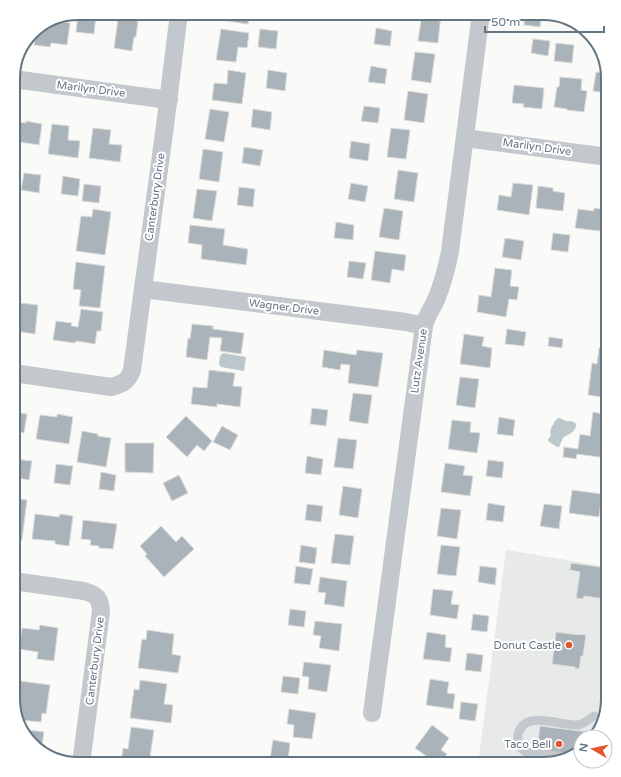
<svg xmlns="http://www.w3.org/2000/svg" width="621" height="777" font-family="'Varela Round',sans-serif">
<rect width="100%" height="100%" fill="#fafaf8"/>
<polygon fill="#e8e9e9" points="506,550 608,567 608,699 599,731 594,737 581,737 581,751 579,753 543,764 478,764"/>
<g fill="#bbc7cb">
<polygon points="223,353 246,357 244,371 221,367 219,364 220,356"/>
<path d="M 558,418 C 562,418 562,420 566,421 C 570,422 572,420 576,424 C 576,433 569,433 563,438 L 559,447 L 557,447 L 549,442 L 548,440 L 551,435 L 550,432 L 552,426 L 553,425 L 555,421 Z"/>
</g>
<g fill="#aab3b9" stroke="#dcdcda">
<polygon points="78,13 96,15 94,34 76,32"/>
<polygon points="220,13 261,13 260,17 249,16 248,24 219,20"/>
<polygon points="422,13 441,14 438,43 418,41"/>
<polygon points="525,13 542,13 540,27 524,25"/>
<polygon points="118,19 138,21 136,37 134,37 132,51 114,48"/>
<polygon points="57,21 70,23 67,45 51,43 50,47 34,45 37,29"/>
<polygon points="376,28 392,31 390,46 374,44"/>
<polygon points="221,29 249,33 247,48 238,47 236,62 216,60"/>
<polygon points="260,29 278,31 276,49 258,47"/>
<polygon points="533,39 550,41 548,56 531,53"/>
<polygon points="556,43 574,45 572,63 554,61"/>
<polygon points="415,52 435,54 431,83 411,80"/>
<polygon points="371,66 387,69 385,84 368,82"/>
<polygon points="228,70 246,73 242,104 212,100 214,83 227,84"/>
<polygon points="268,70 287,73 285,91 266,88"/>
<polygon points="596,72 607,73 608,78 608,93 593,91"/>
<polygon points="560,77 582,79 581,90 587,91 584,112 567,110 567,109 554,107 557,87 559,87"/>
<polygon points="514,85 544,88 542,109 523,107 524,104 512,103"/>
<polygon points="408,91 428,94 424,123 404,120"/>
<polygon points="364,106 380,108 378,123 361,121"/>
<polygon points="210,109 229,112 224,142 205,139"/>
<polygon points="253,109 272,112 270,130 251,127"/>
<polygon points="13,121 26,123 26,121 42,124 39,145 13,141"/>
<polygon points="52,124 69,126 68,140 80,141 78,158 48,154"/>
<polygon points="93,128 111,130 109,144 122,145 120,162 89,158"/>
<polygon points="391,128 410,130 406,159 387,157"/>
<polygon points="351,141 370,144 368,161 349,158"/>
<polygon points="244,147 263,150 260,166 242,163"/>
<polygon points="203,149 223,152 219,182 199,179"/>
<polygon points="398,170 418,173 414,202 394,199"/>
<polygon points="24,173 41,175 39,193 21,190"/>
<polygon points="63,176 80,179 78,196 61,194"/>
<polygon points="351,183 368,186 365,202 348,199"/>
<polygon points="513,183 533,185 529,215 497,210 499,195 511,197"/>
<polygon points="84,184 101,186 99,203 82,201"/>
<polygon points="538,186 553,188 553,191 565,193 563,211 536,208"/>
<polygon points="239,187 255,189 253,207 237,205"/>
<polygon points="197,189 217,191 212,221 193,218"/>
<polygon points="384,208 403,211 399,240 379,237"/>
<polygon points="594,208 608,210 608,232 575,228 578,209 594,211"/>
<polygon points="93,209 111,212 105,255 76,251 81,216 92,217"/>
<polygon points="336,222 354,225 353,240 334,238"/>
<polygon points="190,225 225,229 223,245 248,249 246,265 201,259 202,245 188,243"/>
<polygon points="553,233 570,235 568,252 551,250"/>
<polygon points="505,238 524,241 521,260 502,257"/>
<polygon points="375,251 406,255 404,271 392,269 390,283 371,280"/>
<polygon points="349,261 366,263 363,279 347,277"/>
<polygon points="76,262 105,266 100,308 79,306 81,290 73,289"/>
<polygon points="495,268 512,270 510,286 519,287 517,300 509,299 506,317 477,312 479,295 491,297"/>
<polygon points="13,294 21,295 20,303 38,305 35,334 15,331 16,320 13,320"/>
<polygon points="81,309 103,312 101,331 97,331 95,344 76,341 75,343 53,340 56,321 72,323 71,326 78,327"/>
<polygon points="192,324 213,326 213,329 244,333 241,354 220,351 222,338 210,337 207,360 186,357 188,338 190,339"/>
<polygon points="507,329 526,332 524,346 505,344"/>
<polygon points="464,334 484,337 482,346 492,348 490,368 460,364"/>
<polygon points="549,337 563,339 562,348 548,346"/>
<polygon points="599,348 608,349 608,398 588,395 592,363 597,364"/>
<polygon points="324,350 356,355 357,350 383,353 378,387 348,383 350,365 341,364 340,370 322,367"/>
<polygon points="209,370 235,373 233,386 242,387 240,407 217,404 217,407 191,404 193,387 207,388"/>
<polygon points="460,377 479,379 475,408 456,405"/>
<polygon points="353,393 372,395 368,424 349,421"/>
<polygon points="312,408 328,410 326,426 310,424"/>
<polygon points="13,412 27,414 24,433 14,431 13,442"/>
<polygon points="593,412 608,415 608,446 606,458 577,454 576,459 563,457 564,447 578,449 580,434 590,436"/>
<polygon points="57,414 73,417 69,444 36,439 40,415 57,417"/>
<polygon points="186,416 212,441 204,451 197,445 187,457 166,437"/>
<polygon points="499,417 515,420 513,436 497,434"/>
<polygon points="452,420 471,422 470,432 480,433 477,453 448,449"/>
<polygon points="222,426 238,435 230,450 213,442"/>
<polygon points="82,431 98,434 98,436 111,438 106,467 77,462"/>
<polygon points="338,438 357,440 353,469 334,467"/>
<polygon points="125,443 154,443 153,473 125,472"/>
<polygon points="307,456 323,459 321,475 305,473"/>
<polygon points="14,459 32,461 29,480 13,477"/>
<polygon points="488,460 504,462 502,478 486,476"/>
<polygon points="445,463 465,466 463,475 473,476 470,496 441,492"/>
<polygon points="56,464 73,466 70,485 54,483"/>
<polygon points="101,472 116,475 114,491 99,489"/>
<polygon points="179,475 188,493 172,501 163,483"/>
<polygon points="343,486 362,489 358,518 339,515"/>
<polygon points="572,490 602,494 599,517 569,513"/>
<polygon points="13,498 27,500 22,540 13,539"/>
<polygon points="488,503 505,506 503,522 486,520"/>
<polygon points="307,504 323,506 321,522 305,520"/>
<polygon points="544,504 562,506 559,529 540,526"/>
<polygon points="441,508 461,510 457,539 437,536"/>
<polygon points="35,514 59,517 60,514 73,516 69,546 55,544 55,541 32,539"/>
<polygon points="83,520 117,524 113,549 99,548 99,546 90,545 91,540 81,539"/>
<polygon points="161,526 176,542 182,536 194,549 164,577 145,556 147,554 140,546"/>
<polygon points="335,534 354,536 350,565 331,563"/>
<polygon points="301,545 317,548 315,564 299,562"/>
<polygon points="441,545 460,547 456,576 437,574"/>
<polygon points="571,563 608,568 608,574 605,599 584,596 583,599 576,598 580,572 570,570"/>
<polygon points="296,566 313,569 310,585 294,583"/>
<polygon points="480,566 497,568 495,585 478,582"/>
<polygon points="320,577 347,581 344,607 324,604 326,593 318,592"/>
<polygon points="433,589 453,591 451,604 459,605 457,619 430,615"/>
<polygon points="290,609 306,611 304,627 288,625"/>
<polygon points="473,614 489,616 487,632 471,630"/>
<polygon points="315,621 342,624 339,651 319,648 321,636 313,635"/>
<polygon points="40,625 58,628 54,661 37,659 38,652 19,649 22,628 39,630"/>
<polygon points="147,630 174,634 172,654 181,656 178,673 138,668 142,639 146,640"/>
<polygon points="427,632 446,635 445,647 452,648 450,662 423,659"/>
<polygon points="556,632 580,635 580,634 586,635 583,656 581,656 579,669 575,668 575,667 552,664"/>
<polygon points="467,653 483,655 481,672 465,670"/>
<polygon points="304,662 331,665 327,692 308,689 309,677 302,676"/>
<polygon points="283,676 300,678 298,694 281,692"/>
<polygon points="430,679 449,682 447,693 455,694 453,709 426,705"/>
<polygon points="13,680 50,685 46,714 42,713 41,722 19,720 15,706 16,699 13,698"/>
<polygon points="140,680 167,684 164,704 173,705 171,723 130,718 134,689 139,690"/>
<polygon points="461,702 478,704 475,721 459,719"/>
<polygon points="289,709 316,713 312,739 293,737 294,725 287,724"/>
<polygon points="432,725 449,738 441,750 447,754 440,764 437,764 415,748"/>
<polygon points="540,726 597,733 596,734 594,737 581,737 581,751 579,753 571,755 537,751"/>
<polygon points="131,727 154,730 149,764 121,763 123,748 128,749"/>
<polygon points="22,729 44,732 41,751 24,735"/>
<polygon points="273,740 290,743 288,761 270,759"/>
<polygon points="333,756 341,764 324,764"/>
</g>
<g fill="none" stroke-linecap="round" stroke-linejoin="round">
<path stroke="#c3c8cc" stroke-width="9" d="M 565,757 L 526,752 C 521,749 518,745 518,740 C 517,736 519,731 521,728 C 530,712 563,726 578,725 C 584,724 589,719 594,716"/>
<g stroke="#c3c8cc" stroke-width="18">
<polyline points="13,79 169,100"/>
<polyline points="465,138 608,157"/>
<polyline points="143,289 406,322 424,326"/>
<path d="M 13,373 L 111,387 C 122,384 128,382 132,370 L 166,118 L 179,13"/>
<path d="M 13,581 L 84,591 C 97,595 100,598 101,611 L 81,764"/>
<path d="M 372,713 L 424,326 C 426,316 432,309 436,300 C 442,285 447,268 450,251 L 481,13"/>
</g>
</g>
<g fill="#e4572e" stroke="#fff" stroke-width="1.5">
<circle cx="569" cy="645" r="4"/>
<circle cx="559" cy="744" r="4"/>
</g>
<g text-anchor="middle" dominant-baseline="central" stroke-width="4" stroke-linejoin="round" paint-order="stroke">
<g font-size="11" fill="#657683" stroke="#fff">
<text transform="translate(91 89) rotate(7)">Marilyn Drive</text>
<text transform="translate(537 147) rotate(8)">Marilyn Drive</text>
<text transform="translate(155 197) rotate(-82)">Canterbury Drive</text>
<text transform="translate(284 307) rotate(7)">Wagner Drive</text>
<text transform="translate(419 361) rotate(-82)">Lutz Avenue</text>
<text transform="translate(95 661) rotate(-83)">Canterbury Drive</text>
</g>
<g font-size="11" fill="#657683" stroke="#fff" text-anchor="end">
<text x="561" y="645">Donut Castle</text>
<text x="551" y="744">Taco Bell</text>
</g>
</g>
<path d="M0 0H621V777H0ZM78 20H543A58 58 0 0 1 601 78V699A58 58 0 0 1 543 757H78A58 58 0 0 1 20 699V78A58 58 0 0 1 78 20Z" fill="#fff" fill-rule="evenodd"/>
<path fill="none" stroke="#657683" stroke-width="2" d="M78 20H543A58 58 0 0 1 601 78V699A58 58 0 0 1 543 757H78A58 58 0 0 1 20 699V78A58 58 0 0 1 78 20Z"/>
<g transform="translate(593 749) rotate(279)"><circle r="19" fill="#ffffff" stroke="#c1c8cd"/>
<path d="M0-3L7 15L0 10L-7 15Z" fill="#e4572e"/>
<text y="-6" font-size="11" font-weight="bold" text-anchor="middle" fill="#657683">N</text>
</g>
<path d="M485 26v6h119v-6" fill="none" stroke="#657683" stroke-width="2"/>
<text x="491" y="26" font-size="12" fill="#657683" stroke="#ffffff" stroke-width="3" paint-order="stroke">50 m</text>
</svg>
